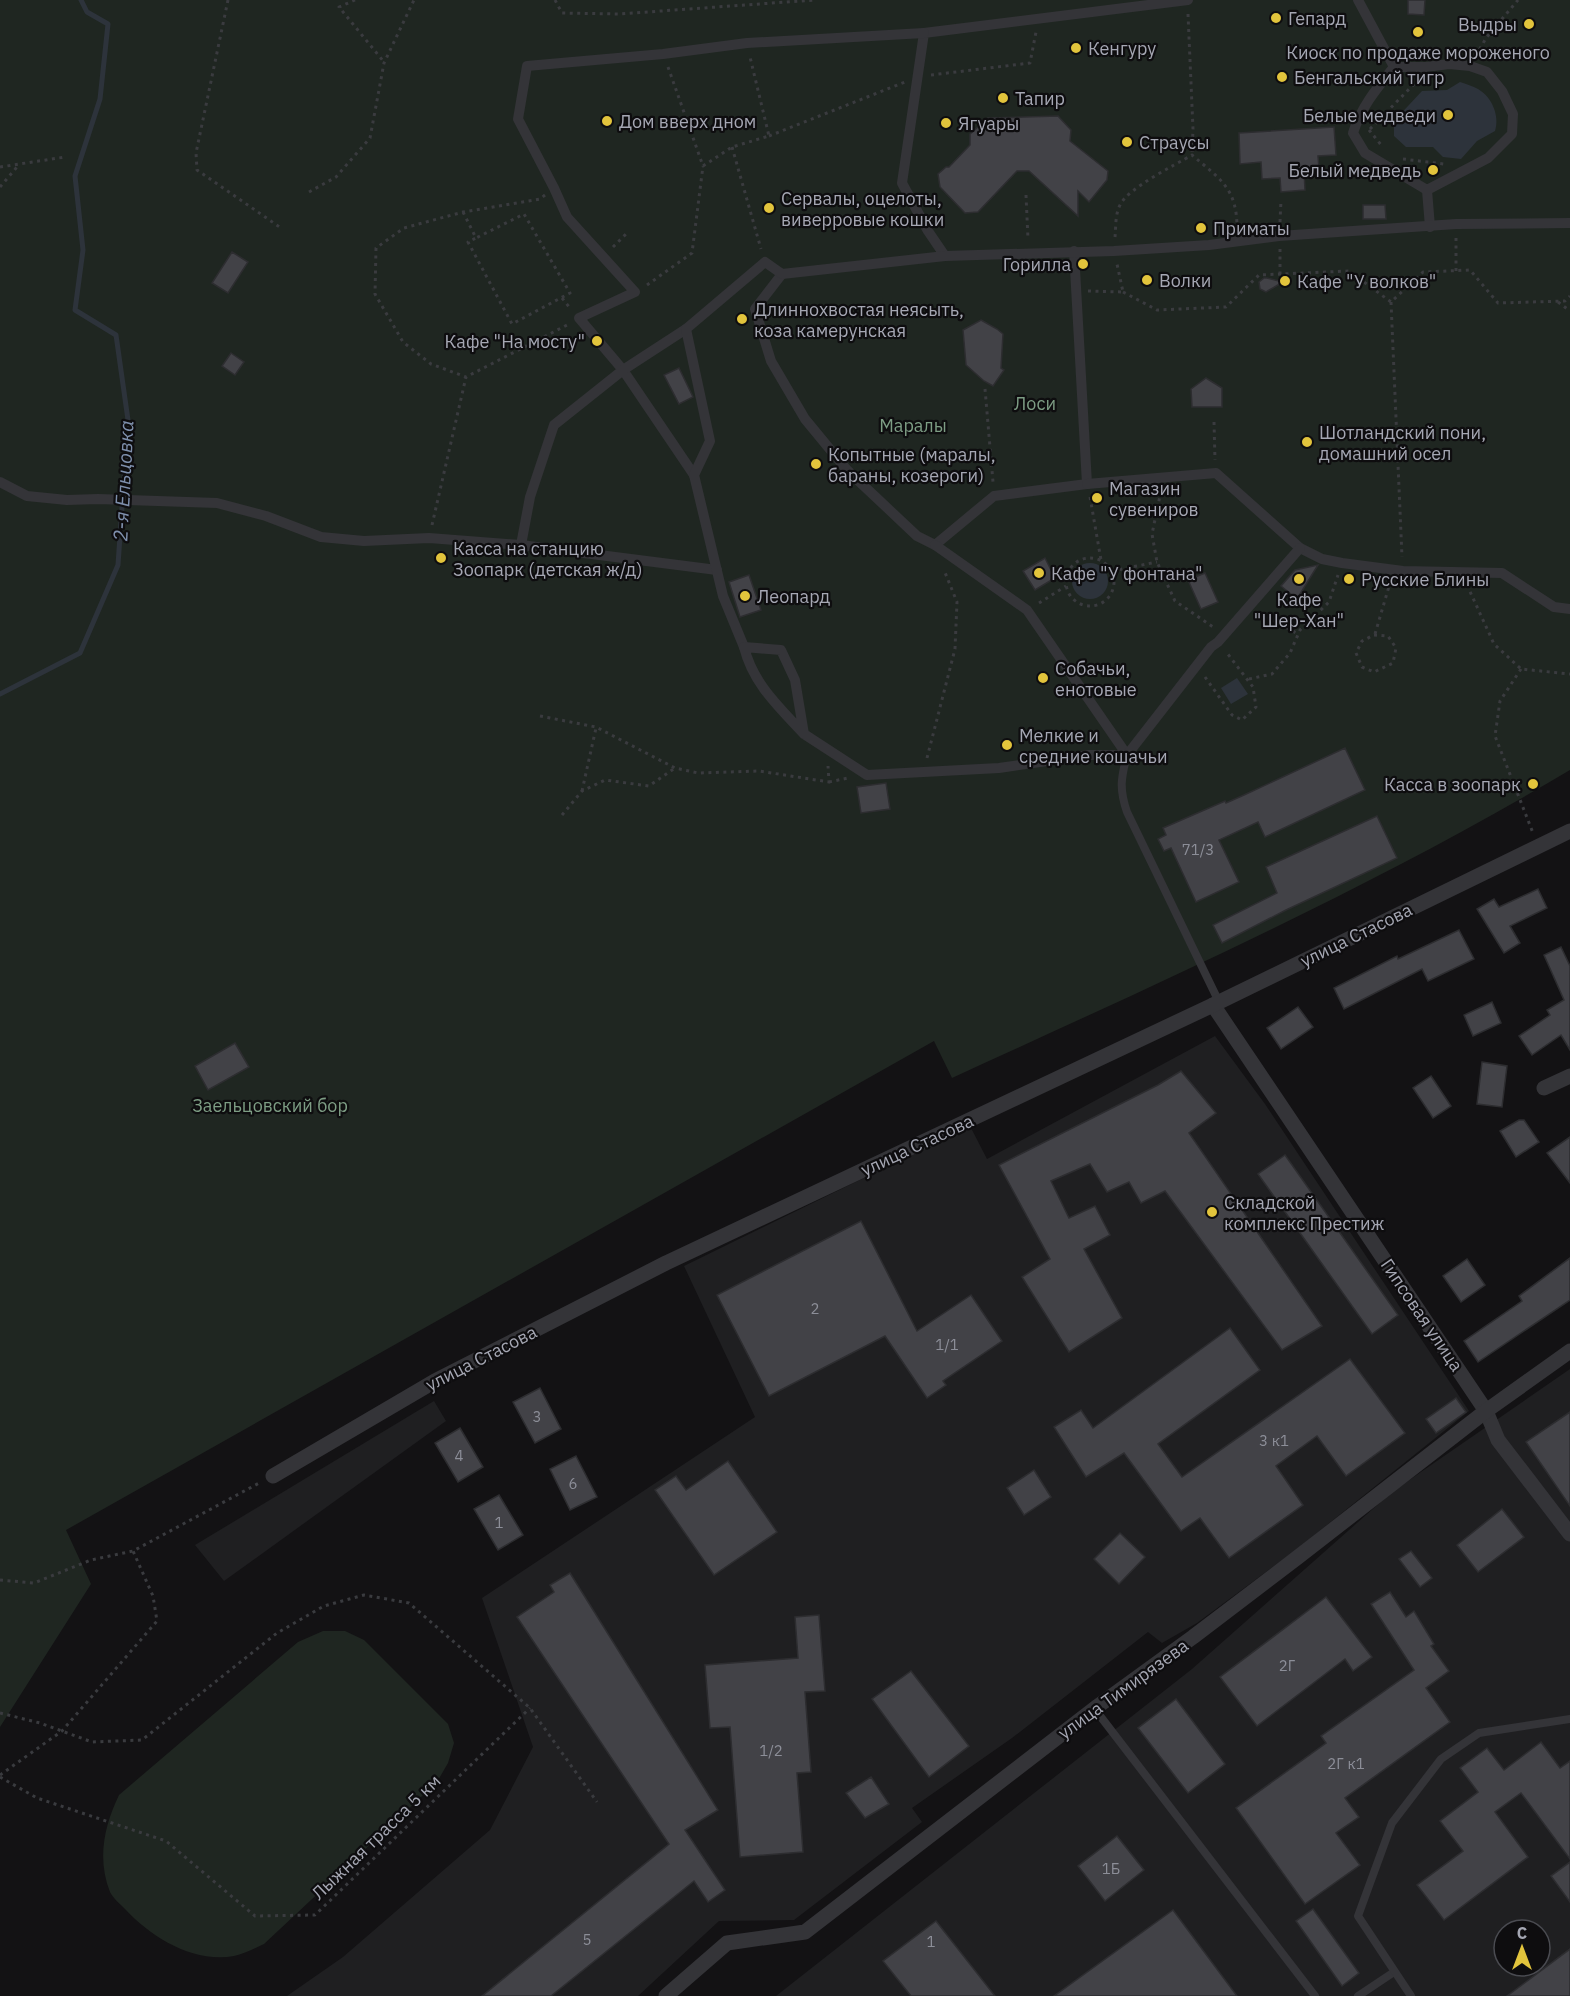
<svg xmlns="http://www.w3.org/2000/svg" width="1570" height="1996" font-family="'IBM Plex Sans',sans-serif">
<rect width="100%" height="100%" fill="#131214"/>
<g fill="#1f1f21" fill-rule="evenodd">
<polygon points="1215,1036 1265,1104 1469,1411 1297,1549 1197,1623 1162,1643 1148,1632 1012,1738 912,1808 922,1822 794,1920 719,1921 638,1996 287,1996 343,1957 490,1830 533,1747 482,1598 755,1417 684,1266 970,1126 987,1159"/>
<path d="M 1570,1369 L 1570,1996 L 776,1996 L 1192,1669 L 1392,1492 ZM 1504,1930 L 1540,1930 L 1540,1966 L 1504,1966 Z"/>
<polygon points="434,1401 446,1421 224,1581 195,1545"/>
</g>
<g fill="#1f2621">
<path d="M 0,0 L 1570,0 L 1570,770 C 1372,888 1161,982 952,1078 L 934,1041 L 66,1530 L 91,1584 L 0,1727 Z"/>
<path d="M 323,1631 L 345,1631 L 364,1640 L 448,1724 L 454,1743 L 448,1763 L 437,1782 L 264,1944 C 255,1948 244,1954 234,1956 C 193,1963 152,1938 125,1909 C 120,1904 113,1898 110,1892 C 97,1859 104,1826 119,1795 L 298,1642 Z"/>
</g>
<g fill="#2d333b">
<path d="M 1460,82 C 1466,84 1473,86 1478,89 C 1492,97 1500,116 1495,131 L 1477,141 L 1461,159 L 1443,157 L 1433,147 L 1406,147 L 1394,136 L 1394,121 L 1422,91 L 1447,90 Z"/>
<circle cx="1090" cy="581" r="18"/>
<polygon points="1237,678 1248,694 1231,704 1221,688"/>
</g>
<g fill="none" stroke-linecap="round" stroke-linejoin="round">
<polyline stroke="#2d333b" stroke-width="5" points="0,694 80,653 118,565 128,420 116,335 75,310 83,250 75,176 100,99 108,24 87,12 81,0"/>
</g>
<g fill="#424247" stroke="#2d2d30" stroke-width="1.5">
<polygon points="1408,0 1425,0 1424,15 1408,14"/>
<polygon points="1058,116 1071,130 1070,141 1108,171 1107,180 1089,202 1078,191 1078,216 1029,171 1017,171 978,212 965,213 940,187 938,174 946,167 949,167 970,145 970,134 988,118"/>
<polygon points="1334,127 1336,155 1318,156 1319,169 1304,170 1305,190 1281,192 1280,178 1262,179 1261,162 1240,164 1239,133"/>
<polygon points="1363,205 1385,205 1386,219 1363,219"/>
<polygon points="232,252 248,262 228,293 212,283"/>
<polygon points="1264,278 1267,278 1283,282 1266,292 1260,289 1259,282"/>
<polygon points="981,320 997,329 1003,334 1001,368 1004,370 993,386 984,381 966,365 963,330"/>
<polygon points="231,353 244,362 235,375 222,366"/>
<polygon points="679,368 693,397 679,404 664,375"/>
<polygon points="1206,378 1222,388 1222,407 1192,407 1191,389"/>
<polygon points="1045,558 1055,578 1035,590 1023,571"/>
<polygon points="1318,565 1297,599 1281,586 1295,570"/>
<polygon points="1205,573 1218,602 1201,609 1188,580"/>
<polygon points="749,575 761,610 740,617 729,582"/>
<polygon points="1345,748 1365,790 1265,837 1258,822 1219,840 1239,882 1196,902 1171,848 1164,851 1158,839 1166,835 1163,828 1225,801 1226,803 1244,795"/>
<polygon points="886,783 890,809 861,813 857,787"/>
<polygon points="1377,816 1397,858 1286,910 1222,943 1213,925 1277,893 1266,867"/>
<polygon points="1538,889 1547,908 1510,926 1520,943 1504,953 1477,909 1494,899 1499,907"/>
<polygon points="1459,930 1474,959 1428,981 1422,969 1344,1009 1334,988 1397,956 1398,959"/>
<polygon points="1561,947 1570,966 1570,1050 1561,1035 1532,1055 1519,1036 1550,1015 1547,1010 1564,1000 1544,955"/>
<polygon points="1492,1002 1501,1023 1473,1036 1464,1015"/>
<polygon points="1298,1007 1313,1027 1281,1049 1267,1028"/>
<polygon points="235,1043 249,1067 208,1090 195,1066"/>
<polygon points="1482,1062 1507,1066 1502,1107 1477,1104"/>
<polygon points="1181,1071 1216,1113 1189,1133 1322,1326 1282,1350 1165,1191 1141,1203 1129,1182 1107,1192 1090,1164 1051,1181 1069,1218 1095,1206 1110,1235 1084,1249 1122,1318 1069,1352 1022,1277 1050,1259 999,1165 1158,1085"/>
<polygon points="1431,1076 1451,1106 1433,1118 1413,1088"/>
<polygon points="1519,1120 1524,1120 1539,1142 1516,1157 1500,1131"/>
<polygon points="1570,1137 1570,1183 1547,1153"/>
<polygon points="1285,1155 1398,1315 1372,1334 1258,1174"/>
<polygon points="861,1221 917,1331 971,1295 1002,1341 943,1381 946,1385 927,1398 885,1336 769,1396 717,1295"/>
<polygon points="1570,1258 1570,1300 1478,1362 1464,1341 1522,1301 1519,1296"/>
<polygon points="1467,1259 1485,1285 1461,1302 1443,1276"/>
<polygon points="1230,1328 1260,1370 1158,1444 1182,1477 1350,1359 1405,1433 1346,1476 1317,1436 1276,1466 1303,1505 1229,1558 1200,1518 1181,1531 1124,1453 1086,1477 1054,1427 1081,1410 1093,1428"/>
<polygon points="540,1388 561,1429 535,1443 513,1402"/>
<polygon points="1456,1398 1466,1412 1436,1433 1426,1419"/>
<polygon points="1570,1412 1570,1506 1526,1442"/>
<polygon points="460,1428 483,1467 458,1482 435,1443"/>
<polygon points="576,1456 597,1497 570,1510 550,1469"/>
<polygon points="728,1461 777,1532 714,1575 655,1490 676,1476 686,1490"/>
<polygon points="1034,1470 1051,1497 1024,1515 1007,1488"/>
<polygon points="499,1495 523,1535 498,1550 474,1509"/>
<polygon points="1502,1509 1524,1537 1478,1572 1457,1545"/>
<polygon points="1120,1533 1145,1557 1119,1584 1094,1559"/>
<polygon points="1411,1551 1432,1578 1420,1587 1399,1559"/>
<polygon points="570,1573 718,1810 685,1830 725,1890 708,1902 694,1881 551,1996 482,1996 669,1844 517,1617 554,1592 550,1585"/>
<polygon points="1390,1592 1406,1617 1414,1611 1434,1644 1431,1646 1449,1671 1426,1688 1450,1722 1345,1798 1359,1817 1336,1833 1360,1865 1305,1904 1236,1808 1326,1743 1321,1736 1414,1670 1371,1604"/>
<polygon points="1326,1597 1372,1657 1353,1671 1345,1659 1257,1726 1220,1677"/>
<polygon points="819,1615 825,1691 805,1692 811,1772 797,1773 803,1852 740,1857 730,1727 710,1728 705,1665 798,1658 795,1617"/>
<polygon points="911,1671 969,1746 929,1777 872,1699"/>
<polygon points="1176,1699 1225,1764 1188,1793 1138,1728"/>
<polygon points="1541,1742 1560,1768 1570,1761 1570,1859 1521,1793 1495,1812 1528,1857 1444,1920 1417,1885 1463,1851 1440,1821 1478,1792 1460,1768 1487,1748 1504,1770"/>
<polygon points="871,1777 889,1804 865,1818 846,1793"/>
<polygon points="1117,1836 1144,1870 1105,1901 1078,1866"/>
<polygon points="1570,1862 1570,1902 1551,1876"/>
<polygon points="1313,1909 1359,1973 1342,1986 1296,1921"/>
<polygon points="1173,1910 1237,1996 1054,1996"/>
<polygon points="936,1921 995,1996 911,1996 883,1961"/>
<polygon points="1570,1949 1570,1996 1507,1996"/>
</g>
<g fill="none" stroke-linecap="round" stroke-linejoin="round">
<g stroke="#3a3b3f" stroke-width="3" stroke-dasharray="3 4.5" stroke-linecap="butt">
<polyline points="228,0 196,153 197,170 281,228"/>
<polyline points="355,0 339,7 384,62"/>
<polyline points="555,0 562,13 619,14 815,0"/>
<polyline points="1188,14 1193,129 1192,154"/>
<polyline points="1476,56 1486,38 1518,0"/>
<polyline points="668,67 703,166 732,147 769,136 750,57"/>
<polyline points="931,75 1030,63 1036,32"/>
<polyline points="1370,129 1418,80"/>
<polyline points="1369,130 1382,146"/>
<polyline points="769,136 905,82"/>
<polyline points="732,147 761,249"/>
<polyline points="1403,159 1444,164"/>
<polyline points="0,167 65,157"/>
<polyline points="0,187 17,167"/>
<polyline points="309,192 336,177 370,138 384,63 414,0"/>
<polyline points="545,195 540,199 463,212 404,228 376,248 375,294 403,342 431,364 466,377 569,324"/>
<polyline points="1026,195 1028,239"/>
<polyline points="463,212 476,238 468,242 512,324 570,293 524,214 476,238"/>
<polyline points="1280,222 1281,200"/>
<path d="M 1115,237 C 1116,227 1115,215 1120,205 C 1128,188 1175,165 1192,155 C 1220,179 1237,188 1237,228"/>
<polyline points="1456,238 1456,271"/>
<polyline points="613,247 628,232"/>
<polyline points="1280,249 1280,274"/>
<polyline points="647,285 692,253 703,166"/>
<polyline points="1088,291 1123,292 1117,264"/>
<polyline points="1123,292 1157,310 1226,307 1259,275 1349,271 1391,302 1423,272 1470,270 1498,303 1565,301 1570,296"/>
<polyline points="562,298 570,308"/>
<polyline points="1391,302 1402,557"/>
<polyline points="1558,302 1570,311"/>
<polyline points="985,389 993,482"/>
<polyline points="1214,422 1215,460"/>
<polyline points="1161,491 1152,534 1157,562 1175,601 1213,627"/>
<polyline points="1090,497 1101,560"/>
<polyline points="432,525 466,377"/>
<circle cx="1090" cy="582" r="24"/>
<polyline points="1112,571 1157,562"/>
<polyline points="1467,585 1494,644 1521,669 1570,674"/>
<polyline points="1039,603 1066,586"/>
<polyline points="1260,613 1298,634"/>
<polyline points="1375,634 1390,583"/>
<polygon points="1374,635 1388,636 1396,648 1393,663 1374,672 1362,667 1356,653 1362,641"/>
<polyline points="1521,669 1500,701 1495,736 1533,833"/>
<polyline points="1205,677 1232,715 1242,720 1256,707 1253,687 1227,653"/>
<polyline points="1249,679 1272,674 1290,653 1300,630 1329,602 1338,575"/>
<polyline points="540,716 596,727 675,768 698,773 759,771 829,782 828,766"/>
<polyline points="927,758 955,649 957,602 944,570"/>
<polyline points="829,782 848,778"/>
<polyline points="582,791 596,728"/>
<polyline points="562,815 582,791 605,780 649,786 675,768"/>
<polyline points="0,1580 34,1583 91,1560 133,1551 261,1482"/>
<polyline points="0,1713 40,1723 92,1742 142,1740 277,1633 324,1606 364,1595 409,1603 530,1708 597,1802"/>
<polyline points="0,1775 62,1731 157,1621 153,1596 133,1551"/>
<polyline points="0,1777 37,1798 166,1841 255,1916 315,1915 530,1708"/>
</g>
<g stroke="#343438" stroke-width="8">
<path d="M 1127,755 C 1121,778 1119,789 1127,812 L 1219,1002"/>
<polyline points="1094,1708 1315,1996"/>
<polyline points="1358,1996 1394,1972"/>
<polyline points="1411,1996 1358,1916 1392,1823 1441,1759 1479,1733 1570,1719"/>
</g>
<g stroke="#343438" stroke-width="10">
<polyline points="1358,0 1394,67"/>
<path d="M 1427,190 L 1488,158 L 1512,134 L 1513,114 L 1502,91 L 1487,72 L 1470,66 L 1449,64 L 1426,67 L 1394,67 C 1377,88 1361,107 1353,133 L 1365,153 L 1427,190 L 1430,227"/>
<polyline points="945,256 928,231 902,183 924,33 1188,0"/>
<polyline points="782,274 755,309 771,361 805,419 847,470 917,536 935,545 994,496 1087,484 1074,251"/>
<polyline points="694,475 623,370 579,318 635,292 567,217 554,188 518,119 527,66 663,54 747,43 924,33"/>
<polyline points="0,482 27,496 67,500 98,499 217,503 266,516 321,537 364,541 429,538 521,545 717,570"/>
<polyline points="1087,484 1216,473 1300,548 1322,559 1342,563 1403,571 1502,573 1554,607 1570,609"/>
<polyline points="521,545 530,497 554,425 623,370 686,329"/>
<polyline points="935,545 1027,610 1127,755"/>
<polyline points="744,647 723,596 694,475 710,441 686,329 765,262 782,274 945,256 1114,251 1209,245 1279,236 1456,224 1570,223"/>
<path d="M 804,734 C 780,708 753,684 744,647 L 781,650 L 795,680 L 804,734 L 867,775 L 999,768 L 1089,755 L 1127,755"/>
<polyline points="1127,755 1211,647 1218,642 1300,548"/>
</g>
<g stroke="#343438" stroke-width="15">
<polyline points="1213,1005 1486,1411 1498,1440 1570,1534"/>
<polyline points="1544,1088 1570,1076"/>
<polyline points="273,1476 435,1381 666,1263 1213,1005 1570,831"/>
<polyline points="666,1996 727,1943 805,1932 1098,1706 1193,1637 1298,1557 1486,1411 1570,1351"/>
</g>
</g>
<g fill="#e2c43c" stroke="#0e0d0f" stroke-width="2">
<circle cx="1276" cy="18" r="6"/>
<circle cx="1529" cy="24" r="6"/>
<circle cx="1418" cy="32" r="6"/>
<circle cx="1076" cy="48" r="6"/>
<circle cx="1282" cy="77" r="6"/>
<circle cx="1003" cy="98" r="6"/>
<circle cx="1448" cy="115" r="6"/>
<circle cx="607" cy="121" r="6"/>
<circle cx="946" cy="123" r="6"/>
<circle cx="1127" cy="142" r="6"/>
<circle cx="1433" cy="170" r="6"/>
<circle cx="769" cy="208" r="6"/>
<circle cx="1201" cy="228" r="6"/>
<circle cx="1083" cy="264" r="6"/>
<circle cx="1147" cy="280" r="6"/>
<circle cx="1285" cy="281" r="6"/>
<circle cx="742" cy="319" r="6"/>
<circle cx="597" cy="341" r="6"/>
<circle cx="1307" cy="442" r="6"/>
<circle cx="816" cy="464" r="6"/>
<circle cx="1097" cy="498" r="6"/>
<circle cx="441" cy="558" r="6"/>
<circle cx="1039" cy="573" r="6"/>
<circle cx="1299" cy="579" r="6"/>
<circle cx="1349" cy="579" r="6"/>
<circle cx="745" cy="596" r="6"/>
<circle cx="1043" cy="678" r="6"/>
<circle cx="1007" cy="745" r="6"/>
<circle cx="1533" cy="784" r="6"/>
<circle cx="1212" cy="1212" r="6"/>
</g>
<g text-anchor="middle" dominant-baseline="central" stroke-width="4.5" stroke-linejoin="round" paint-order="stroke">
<g font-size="15" fill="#8c8e98">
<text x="1198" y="849">71/3</text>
<text x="815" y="1308">2</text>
<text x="947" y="1344">1/1</text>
<text x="537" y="1416">3</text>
<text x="1274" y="1440">3 к1</text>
<text x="459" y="1455">4</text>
<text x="573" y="1483">6</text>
<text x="499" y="1522">1</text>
<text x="1287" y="1665">2Г</text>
<text x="771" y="1750">1/2</text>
<text x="1346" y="1763">2Г к1</text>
<text x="1111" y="1868">1Б</text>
<text x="587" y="1939">5</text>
<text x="931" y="1941">1</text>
</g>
<g font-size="18" fill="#a5a7b3" stroke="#0e0d0f" text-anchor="start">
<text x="1288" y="18">Гепард</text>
<text x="1517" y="24" text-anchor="end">Выдры</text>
<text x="1088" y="48">Кенгуру</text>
<text x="1418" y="52" text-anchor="middle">Киоск по продаже мороженого</text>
<text x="1294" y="77">Бенгальский тигр</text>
<text x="1015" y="98">Тапир</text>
<text x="1436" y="115" text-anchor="end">Белые медведи</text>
<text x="619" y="121">Дом вверх дном</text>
<text x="958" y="123">Ягуары</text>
<text x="1139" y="142">Страусы</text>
<text x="1421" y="170" text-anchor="end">Белый медведь</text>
<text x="781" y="198">Сервалы, оцелоты,<tspan x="781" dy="21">виверровые кошки</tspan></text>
<text x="1213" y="228">Приматы</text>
<text x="1071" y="264" text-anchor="end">Горилла</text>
<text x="1159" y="280">Волки</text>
<text x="1297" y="281">Кафе "У волков"</text>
<text x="754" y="309">Длиннохвостая неясыть,<tspan x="754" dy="21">коза камерунская</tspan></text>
<text x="585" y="341" text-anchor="end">Кафе "На мосту"</text>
<text x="1319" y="432">Шотландский пони,<tspan x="1319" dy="21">домашний осел</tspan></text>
<text x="828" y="454">Копытные (маралы,<tspan x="828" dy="21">бараны, козероги)</tspan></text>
<text x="1109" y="488">Магазин<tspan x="1109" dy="21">сувениров</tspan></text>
<text x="453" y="548">Касса на станцию<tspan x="453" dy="21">Зоопарк (детская ж/д)</tspan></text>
<text x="1051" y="573">Кафе "У фонтана"</text>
<text x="1361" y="579">Русские Блины</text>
<text x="757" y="596">Леопард</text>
<text x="1299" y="599" text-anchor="middle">Кафе<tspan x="1299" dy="21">"Шер-Хан"</tspan></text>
<text x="1055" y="668">Собачьи,<tspan x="1055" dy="21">енотовые</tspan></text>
<text x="1019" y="735">Мелкие и<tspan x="1019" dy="21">средние кошачьи</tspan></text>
<text x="1521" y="784" text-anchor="end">Касса в зоопарк</text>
<text x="1224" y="1202">Складской<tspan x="1224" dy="21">комплекс Престиж</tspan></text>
</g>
<g font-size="18" fill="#7d9d84" stroke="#0e0d0f">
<text x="1035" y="403">Лоси</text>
<text x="913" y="425">Маралы</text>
<text x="270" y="1105">Заельцовский бор</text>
</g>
<g font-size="18" fill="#a5a7b3" stroke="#0e0d0f">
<text transform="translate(1356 935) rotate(-26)">улица Стасова</text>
<text transform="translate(917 1145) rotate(-25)">улица Стасова</text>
<text transform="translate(1422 1315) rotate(56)">Гипсовая улица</text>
<text transform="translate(481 1358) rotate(-27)">улица Стасова</text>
<text transform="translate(1123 1689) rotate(-36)">улица Тимирязева</text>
<text transform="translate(376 1837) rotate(-44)">Лыжная трасса 5 км</text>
</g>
<g font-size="20" font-style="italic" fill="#7e8fac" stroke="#0e0d0f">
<text transform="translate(123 481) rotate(-87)">2-я Ельцовка</text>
</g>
</g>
<g transform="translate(1522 1948)"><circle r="28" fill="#0e0d0f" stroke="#4a4b51" stroke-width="1.5"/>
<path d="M0-4.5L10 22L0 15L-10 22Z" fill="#e2c43c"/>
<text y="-9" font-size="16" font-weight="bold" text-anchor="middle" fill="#a5a7b3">С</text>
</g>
</svg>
